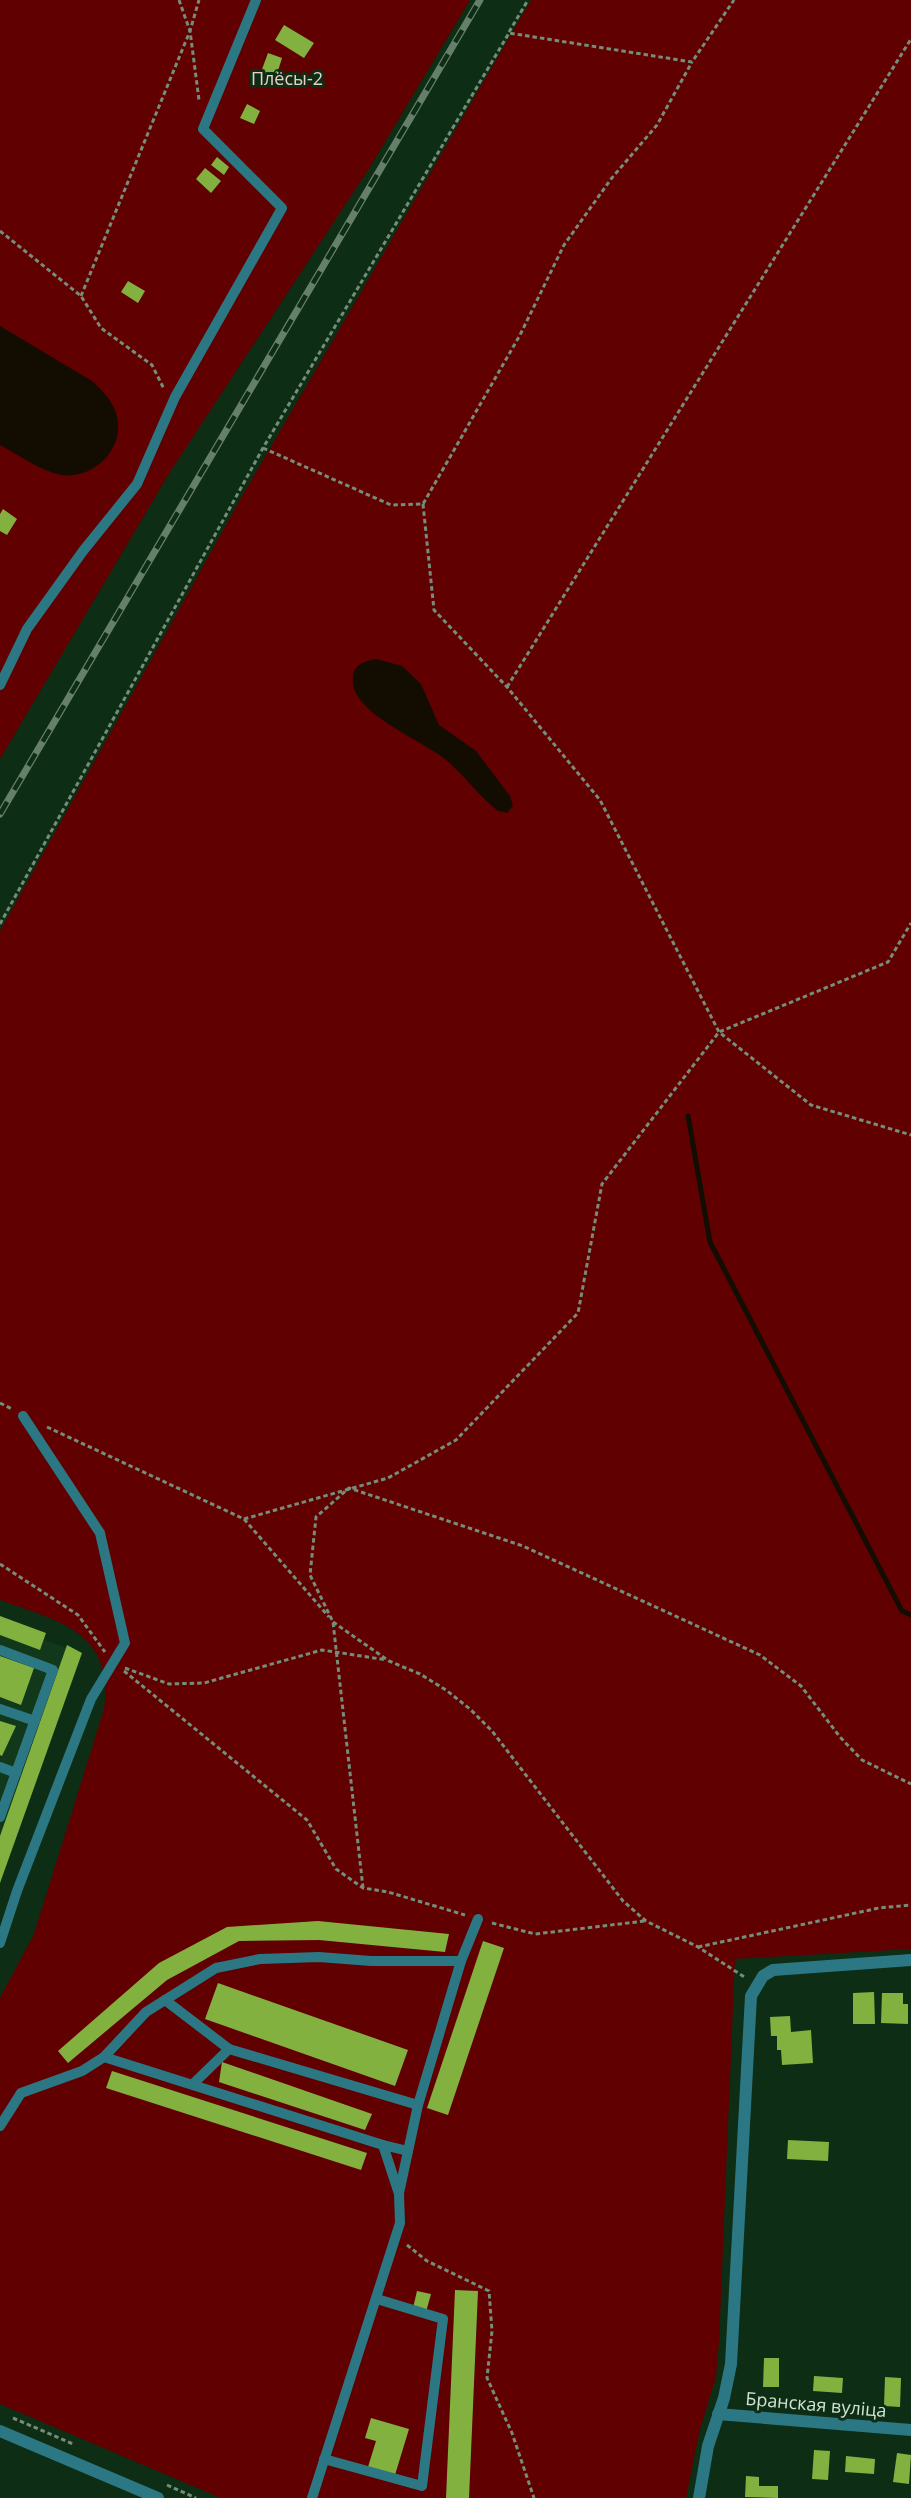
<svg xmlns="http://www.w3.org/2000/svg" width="911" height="2498" font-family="'Open Sans',sans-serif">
<rect width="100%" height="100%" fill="#0e2d15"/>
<polygon fill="#11381a" points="0,1625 82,1653 0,1884"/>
<g fill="#600001">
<polygon points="0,0 470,0 370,167 170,472 0,759"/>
<path d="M 531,0 L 911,0 L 911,1949 L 735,1959 L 719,2342 L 716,2377 L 700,2429 L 686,2498 L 221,2498 L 0,2404 L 0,1998 L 34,1934 L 104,1709 C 114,1631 60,1622 0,1600 L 0,931 L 241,498 Z"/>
</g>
<g fill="#130d01">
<path d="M 0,326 L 92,381 C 104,392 117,405 118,423 C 121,453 91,479 62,475 C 40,471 19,455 0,445 Z"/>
<path d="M 376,659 L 402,666 L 421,684 L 439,725 L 476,751 L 510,796 L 513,806 L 507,813 L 498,811 C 478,795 464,775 445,759 C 421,739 348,712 353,677 C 354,664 365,661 376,659 Z"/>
</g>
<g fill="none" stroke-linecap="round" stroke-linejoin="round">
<polyline stroke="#130d01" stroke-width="5" points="688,1116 710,1242 902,1611 911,1615"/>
</g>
<g fill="#83b140">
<polygon points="284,25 314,43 304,58 275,40"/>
<polygon points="268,53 282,58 276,77 261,72"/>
<polygon points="247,104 260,111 254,124 240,118"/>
<polygon points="217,157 229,167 224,175 211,165"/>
<polygon points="205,168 221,181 211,193 196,179"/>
<polygon points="128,281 145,291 138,303 121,292"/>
<polygon points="3,509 17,519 7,535 0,531 0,514"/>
<polygon points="0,1616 46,1633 40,1650 0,1635"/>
<polygon points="67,1645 82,1653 0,1883 0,1836"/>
<polygon points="0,1656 34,1668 21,1705 0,1697"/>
<polygon points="0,1721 16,1726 2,1756 0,1755"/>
<polygon points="318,1921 449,1934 445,1952 319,1940 239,1941 167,1980 68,2063 58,2051 159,1963 227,1927"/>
<polygon points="483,1941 504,1948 448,2115 427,2108"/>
<polygon points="218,1983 408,2050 395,2086 205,2019"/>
<polygon points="874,1992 875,2024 853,2024 853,1993"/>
<polygon points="882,1993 903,1993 903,2004 908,2004 908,2024 881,2023"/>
<polygon points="790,2016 791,2032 811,2030 813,2063 782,2065 781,2050 777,2050 777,2036 771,2036 770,2017"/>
<polygon points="222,2062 372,2114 365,2130 219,2082"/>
<polygon points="112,2071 367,2153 361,2170 106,2088"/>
<polygon points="788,2140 829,2142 828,2161 787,2159"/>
<polygon points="455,2290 478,2291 469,2498 446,2498"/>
<polygon points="417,2291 431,2294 426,2312 413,2308"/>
<polygon points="764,2358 779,2358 779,2387 763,2387"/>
<polygon points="814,2376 843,2378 842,2393 813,2391"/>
<polygon points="885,2377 901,2378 900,2407 884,2406"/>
<polygon points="371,2418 409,2429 395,2475 368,2467 376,2441 365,2438"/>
<polygon points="814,2450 830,2451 828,2480 812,2479"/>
<polygon points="897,2453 911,2455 909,2484 893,2482"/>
<polygon points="846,2456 875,2459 874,2474 845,2472"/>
<polygon points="746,2476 759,2477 759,2486 778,2486 778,2498 745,2497"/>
</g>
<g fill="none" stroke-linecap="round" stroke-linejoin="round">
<g stroke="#758d79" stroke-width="3" stroke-dasharray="4.5 3" stroke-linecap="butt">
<polyline points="179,0 190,31 199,100"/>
<polyline points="509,32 528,0"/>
<polyline points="0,231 81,296 101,328 152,365 164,389"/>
<polyline points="81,296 190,31 199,0"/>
<polyline points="263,448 391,505 423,504 520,335 564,245 611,179 657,125 692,62"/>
<polyline points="423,504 434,610 507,687 600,800 719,1032 811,1105 911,1135"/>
<polyline points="507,687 911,39"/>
<polyline points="0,924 263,448 509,33 692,62 734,0"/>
<polyline points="0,1403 12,1409"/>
<polyline points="47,1427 244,1519 329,1617"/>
<polyline points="244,1519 388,1478 456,1440 578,1313 602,1184 719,1032 888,962 911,923"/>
<polyline points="0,1564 78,1615 105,1652"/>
<polyline points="333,1622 389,1661 420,1674 446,1690 470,1709 492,1731 623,1901 646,1921 698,1947 746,1978"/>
<polyline points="125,1668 169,1684 204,1683 322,1650 387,1660"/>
<polyline points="124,1671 307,1820 336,1869 363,1888 388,1892 465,1915"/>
<polyline points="363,1888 333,1622 310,1575 316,1517 349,1488 523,1546 760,1655 801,1686 840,1737 862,1760 911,1784"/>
<polyline points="492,1923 535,1934 645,1921"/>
<polyline points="698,1947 879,1908 911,1905"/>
<polyline points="407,2245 427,2261 489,2291 492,2331 487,2378 512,2433 534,2498"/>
<polyline points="13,2418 73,2444"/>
<polyline points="167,2485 196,2498"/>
</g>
<g stroke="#2b7884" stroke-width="10">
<polyline points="0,685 27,629 83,551 137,484 175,397 282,208 203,129 256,0"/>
<polyline points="0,1650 53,1670 0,1817"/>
<polyline points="0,1709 35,1721"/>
<polyline points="0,1767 16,1773"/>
<polyline points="0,1943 17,1891 91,1699 125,1643 100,1533 23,1416"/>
<polyline points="165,2000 229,2049"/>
<polyline points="104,2057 383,2145 408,2151"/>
<polyline points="193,2084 229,2049 418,2105"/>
<polyline points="0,2126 21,2093 82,2071 104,2057 146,2012 216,1968 260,1959 319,1957 371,1961 461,1961 478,1919"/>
<polyline points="399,2193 418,2105 461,1961"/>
<polyline points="324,2459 422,2486 443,2319 377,2299"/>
<polyline points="312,2498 400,2223 399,2194 383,2145"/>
</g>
<g stroke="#2b7884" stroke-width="12">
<polyline points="718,2414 911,2430"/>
<polyline points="0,2431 158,2498"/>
<polyline points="699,2498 708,2446 724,2398 731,2364 751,1996 763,1976 773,1970 911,1960"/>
</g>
<defs>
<polyline id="rail" points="0,814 480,0"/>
</defs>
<use href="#rail" stroke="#667f6b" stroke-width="7"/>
<use href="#rail" stroke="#0e2d15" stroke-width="4.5" stroke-dasharray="14" stroke-linecap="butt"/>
</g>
<g text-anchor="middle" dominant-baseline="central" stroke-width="6" stroke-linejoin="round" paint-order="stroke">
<g font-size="18" fill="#ebccc7" stroke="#0e2d15">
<text x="287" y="78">Плёсы-2</text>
</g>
<g font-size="18" fill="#d0e2d2" stroke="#0e2d15">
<text transform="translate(816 2404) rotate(5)">Бранская вуліца</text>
</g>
</g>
</svg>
